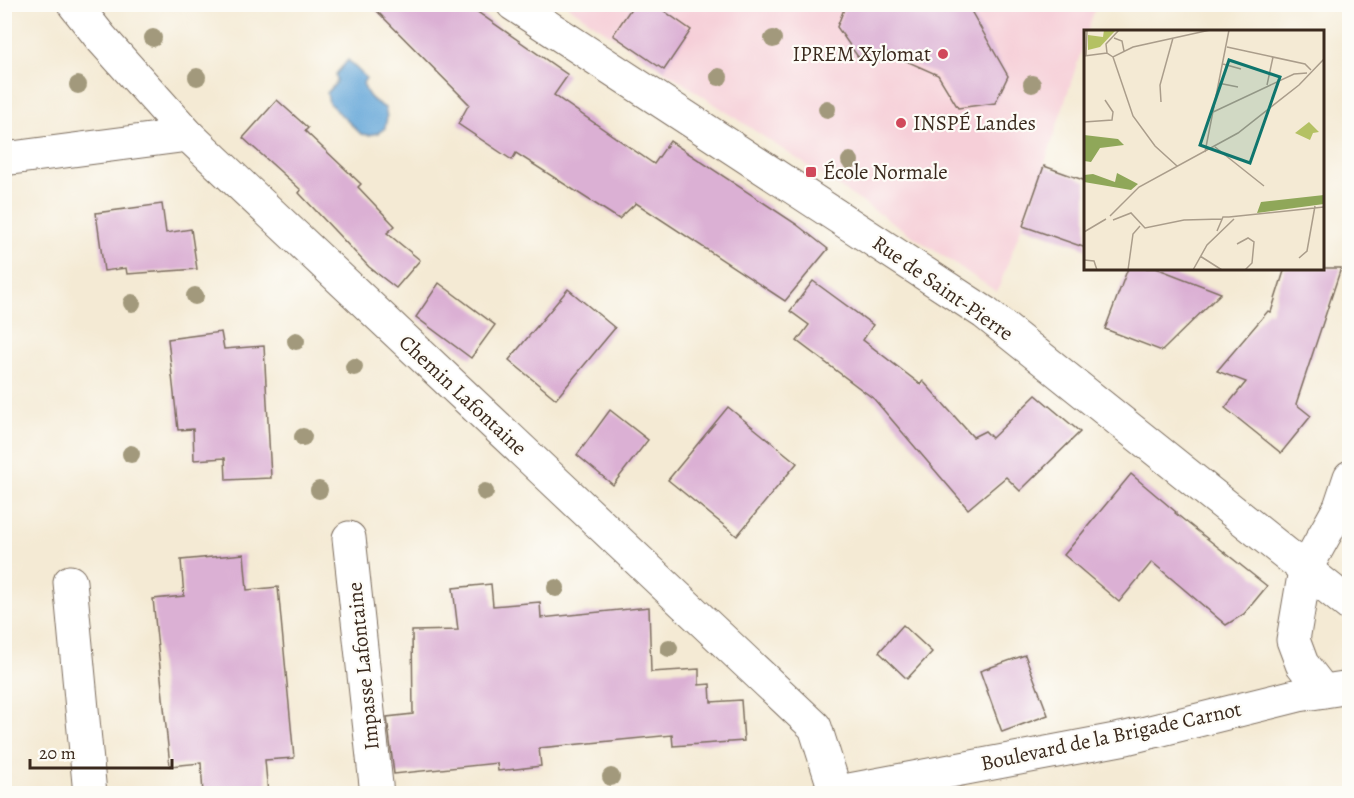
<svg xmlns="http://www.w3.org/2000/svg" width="1354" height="798" font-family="Alegreya,serif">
<rect width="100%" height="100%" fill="#fdfcf7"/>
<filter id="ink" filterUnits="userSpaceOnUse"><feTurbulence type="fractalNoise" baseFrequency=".0167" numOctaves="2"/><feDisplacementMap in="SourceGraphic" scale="12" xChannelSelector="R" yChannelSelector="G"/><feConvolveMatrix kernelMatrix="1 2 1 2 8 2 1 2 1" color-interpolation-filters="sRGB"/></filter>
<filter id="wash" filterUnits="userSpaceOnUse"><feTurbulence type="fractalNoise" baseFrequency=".008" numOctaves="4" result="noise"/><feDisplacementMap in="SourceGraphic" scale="24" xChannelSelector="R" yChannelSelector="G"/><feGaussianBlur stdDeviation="1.35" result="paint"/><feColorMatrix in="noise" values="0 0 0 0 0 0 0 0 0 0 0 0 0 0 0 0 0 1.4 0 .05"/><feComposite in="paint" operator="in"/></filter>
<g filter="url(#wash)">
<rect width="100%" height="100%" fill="#f4ead4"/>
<polygon fill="#f6cfd8" points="566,5 1096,5 1044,166 997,292"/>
<path fill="#64a6d8" stroke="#50687b" stroke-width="1.5" d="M 348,60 L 366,78 L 363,83 C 367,97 373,101 385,108 L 387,117 L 385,128 L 378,133 L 369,135 L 361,134 L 329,103 L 327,93 L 337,82 L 336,74 Z"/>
<g id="blocks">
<g fill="#dbb0d4">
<polygon points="370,4 466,4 568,75 554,95 654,164 670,141 796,224 828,249 785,301 636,203 619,219 516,153 512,160 458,124 469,104"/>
<polygon points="634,4 654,4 691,30 664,70 613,35"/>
<polygon points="846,4 967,4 1008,76 995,103 958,108 938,75 884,51 858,57 837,27"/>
<polygon points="277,100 308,128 305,131 361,184 358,187 395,226 387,233 420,260 396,288 369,267 299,193 301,190 243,138"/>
<polygon points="1044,166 1086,181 1086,248 1023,226"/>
<polygon points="162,204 166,233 191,229 197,269 127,274 126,268 104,271 96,213"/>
<polygon points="1128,268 1156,268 1221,293 1162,351 1105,329"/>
<polygon points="1285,268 1341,268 1296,404 1311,416 1281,453 1225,408 1246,382 1217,371 1268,311 1271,312"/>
<polygon points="813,281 873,325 863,340 920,384 923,381 973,437 985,431 992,438 1036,395 1080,432 1020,491 1006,477 968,509 874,399 797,341 809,325 790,311"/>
<polygon points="439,283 495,325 471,358 416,317"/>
<polygon points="568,289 615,328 556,399 509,360"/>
<polygon points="221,332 224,349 264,346 271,478 226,480 225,458 194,460 193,429 178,430 168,339"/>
<polygon points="728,407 797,463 737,536 668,480"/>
<polygon points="610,410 648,440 613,485 577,455"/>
<polygon points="1131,474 1176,512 1175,513 1267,586 1244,614 1226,625 1152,562 1119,602 1064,555"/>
<polygon points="244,554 247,590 278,587 294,758 265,760 268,794 203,794 201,763 170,766 153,599 184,596 181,560"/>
<polygon points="491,584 493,606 540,602 541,618 649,607 651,672 699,669 699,685 710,684 711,702 741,700 744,741 673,746 672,735 539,748 541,766 498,771 497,763 394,774 387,717 413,714 412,631 458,630 453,588"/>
<polygon points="903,625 932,652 907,679 879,652"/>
<polygon points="1025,655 1048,715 1002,732 980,671"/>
</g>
</g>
</g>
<g filter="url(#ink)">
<use href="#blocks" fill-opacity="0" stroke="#7c6d5e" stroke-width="1.5"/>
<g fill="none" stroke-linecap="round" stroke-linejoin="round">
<defs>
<g id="street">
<polyline points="74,4 101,38 188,135 815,727 836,793"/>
<polyline points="513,4 985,313 1350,605"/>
<polyline points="4,159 188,135"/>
<polyline points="349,538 377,794"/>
<polyline points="70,582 90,794"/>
<polyline points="1323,691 1302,664 1293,640 1305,570 1340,507 1350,477"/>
<polyline points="828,794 1126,738 1299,695 1350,687"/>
</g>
</defs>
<use href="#street" stroke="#7c6d5e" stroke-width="35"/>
<use href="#street" stroke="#fff" stroke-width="33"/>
</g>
<g fill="#a2997b">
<circle cx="153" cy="38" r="9"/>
<circle cx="773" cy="39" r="9"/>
<circle cx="197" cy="77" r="9"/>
<circle cx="719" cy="77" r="9"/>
<circle cx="1032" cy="84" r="9"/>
<circle cx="78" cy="85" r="9"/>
<circle cx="827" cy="109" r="9"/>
<circle cx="850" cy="161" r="9"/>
<circle cx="195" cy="296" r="9"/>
<circle cx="132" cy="303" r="9"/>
<circle cx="296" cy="341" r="9"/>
<circle cx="354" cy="367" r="9"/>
<circle cx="303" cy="437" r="9"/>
<circle cx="131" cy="454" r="9"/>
<circle cx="319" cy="490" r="9"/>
<circle cx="485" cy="492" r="9"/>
<circle cx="556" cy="588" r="9"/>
<circle cx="669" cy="648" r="9"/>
<circle cx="611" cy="777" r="9"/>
</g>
</g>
<g fill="#d1495b" stroke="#fdfcf7" stroke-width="2">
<circle cx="943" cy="54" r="6"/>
<circle cx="901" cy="123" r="6"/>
<rect x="805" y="166" width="12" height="12" rx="3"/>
</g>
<g text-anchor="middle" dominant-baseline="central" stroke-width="4.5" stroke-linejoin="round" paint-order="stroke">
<g font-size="21" fill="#3b2a1e" stroke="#fdfcf7" text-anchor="start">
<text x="931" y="54" text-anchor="end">IPREM Xylomat</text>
<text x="913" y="123">INSPÉ Landes</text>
<text x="823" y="172">École Normale</text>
</g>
<g font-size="21" fill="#3b2a1e" stroke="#fdfcf7">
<text transform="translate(943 288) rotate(35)">Rue de Saint-Pierre</text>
<text transform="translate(463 395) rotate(43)">Chemin Lafontaine</text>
<text transform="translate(363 666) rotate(-96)">Impasse Lafontaine</text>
<text transform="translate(1111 736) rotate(-12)">Boulevard de la Brigade Carnot</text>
</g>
</g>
<g transform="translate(1084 30)">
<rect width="240" height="240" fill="#f4ead4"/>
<path d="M 20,0 L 31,1 L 16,17 L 4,20 L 4,5 L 19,7 ZM 225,92 L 235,102 L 229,103 L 226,110 L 211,103 Z" fill="#b4c163"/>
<path d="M 0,105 L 34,109 L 40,115 L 16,118 L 7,132 L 0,131 ZM 33,143 L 54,154 L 47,160 L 0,152 L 0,145 L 9,144 L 31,152 ZM 240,165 L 240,174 L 173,183 L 177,172 Z" fill="#8fa759"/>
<path fill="none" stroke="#aa9d8b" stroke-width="1.5" d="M 35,0 L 22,14 L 23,23 L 29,27 L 49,17 L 126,0M 30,8 L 38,11 L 40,21M 143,17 L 221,34 L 227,40M 2,25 L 3,0M 0,26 L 23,23M 29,27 L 49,86 L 71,116 L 93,136M 139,34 L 157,39M 134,53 L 154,57M 183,55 L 189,27M 77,72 L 76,55 L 89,8M 127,83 L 210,44 L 223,43M 0,92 L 28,90 L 29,82 L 21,70M 131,117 L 180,156M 121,122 L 145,0M 26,186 L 55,157 L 154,103 L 215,55 L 240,29M 145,187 L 240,177M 29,190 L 47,183 L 61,198 L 100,190 L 138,189M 133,201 L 139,187 L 145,187M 0,202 L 22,189M 153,214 L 164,208 L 170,212 L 168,233 L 161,240M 116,226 L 138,240M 215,228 L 223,221 L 231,176M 0,230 L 10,231 L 13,240M 44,240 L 49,204 L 56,196M 109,240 L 123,215 L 150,189"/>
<path fill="#0f766e" fill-opacity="0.15" stroke="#0f766e" stroke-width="3" d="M 145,30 L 196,47 L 166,133 L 116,115 Z"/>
<rect width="240" height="240" fill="none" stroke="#3b2a1e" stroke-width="3"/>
</g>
<rect width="1354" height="798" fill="none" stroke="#fdfcf7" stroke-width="24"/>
<path d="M30 759v9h142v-9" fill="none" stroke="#3b2a1e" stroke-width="3"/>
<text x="39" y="759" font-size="18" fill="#3b2a1e" stroke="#fdfcf7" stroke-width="4.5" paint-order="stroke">20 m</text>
</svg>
